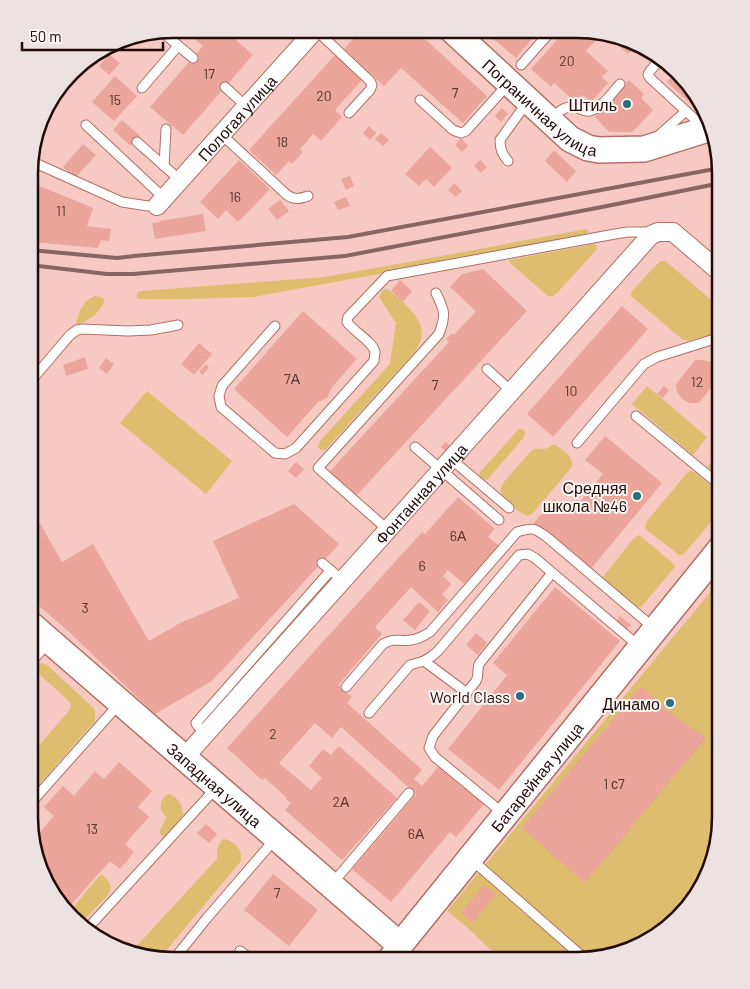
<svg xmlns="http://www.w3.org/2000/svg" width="750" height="989" font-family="Barlow,sans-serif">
<rect width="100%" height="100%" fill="#f6cac3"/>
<g fill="#dcbe6e">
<polygon points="586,229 589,231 586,235 575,236 412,268 253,297 187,299 138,299 136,296 138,292 142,291 324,277 409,262"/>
<polygon points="594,244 596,245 597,249 558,292 553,296 548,296 510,263 509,260"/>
<polygon points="661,261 665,261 669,264 721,308 721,332 688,341 683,340 631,296 632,291 657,264"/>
<path d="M 388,289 C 403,303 429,320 420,343 C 418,347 415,350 414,353 L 325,450 L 320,450 L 318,446 L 320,441 L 390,364 L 396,323 L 379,297 L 383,290 Z"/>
<path d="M 95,296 L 101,297 L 105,300 C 99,314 90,320 76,325 C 78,313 83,300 95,296 Z"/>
<polygon points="647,386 707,437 693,455 632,404"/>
<polygon points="147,391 232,461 206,494 120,423"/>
<polygon points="519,429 522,429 525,431 524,437 488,479 483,481 479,478 480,472"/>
<path d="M 552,445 L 556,445 C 563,451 574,456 572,467 L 532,514 L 527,516 C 521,513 504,502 502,495 C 500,490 501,487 503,483 L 531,451 C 536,447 538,449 543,449 C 547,449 550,447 552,445 Z"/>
<polygon points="721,451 721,478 707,467"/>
<polygon points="690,471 691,471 697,474 721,494 721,510 683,555 679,555 647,530 645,527 647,521 687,473"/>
<polygon points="639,535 674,564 675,567 641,607 636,607 605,581 603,577 634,538"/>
<polygon points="721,579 721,826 697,897 641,945 578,960 501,960 470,930 447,911"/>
<polygon points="42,663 47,665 86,701 95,710 95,721 29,796 29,757 68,712 71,707 70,702 38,673 36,668 37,664"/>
<path d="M 169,794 C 178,797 183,806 183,815 L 176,826 L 166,836 L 163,836 L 159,833 L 160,830 L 166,819 L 166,816 C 158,810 159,798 169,794 Z"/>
<path d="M 223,839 C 234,840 243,850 241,861 L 159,959 L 154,959 L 132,951 L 217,859 C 217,851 217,845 223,839 Z"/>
<path d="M 101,874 C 109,881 114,885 108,895 L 81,923 L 70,911 Z"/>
</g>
<g fill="#eba59a">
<polygon points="183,29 224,29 253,55 183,135 150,107 203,46"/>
<polygon points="362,29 414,29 487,96 463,123 401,68 384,86 344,49"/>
<polygon points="495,30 539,30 516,58 490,36"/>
<polygon points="566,30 597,30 603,33 586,51 608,71 602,77 608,83 591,102 583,95 576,103 554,83 551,87 531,69"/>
<polygon points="606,34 636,46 628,54"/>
<polygon points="109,54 120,63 109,75 99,66"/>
<polygon points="335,55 362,80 335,110 342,117 321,141 313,134 300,149 303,152 292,164 289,161 276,175 249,150"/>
<polygon points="676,72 706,108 701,113 667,82"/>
<polygon points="115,76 137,96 114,121 92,102"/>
<polygon points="629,80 644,94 641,98 653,110 632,132 609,132 595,117"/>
<polygon points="502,108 508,114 501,122 495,116"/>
<polygon points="122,120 140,136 131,146 113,130"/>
<polygon points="369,126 376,133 370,140 363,133"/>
<polygon points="381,133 389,140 383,146 375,139"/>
<polygon points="461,138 468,146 462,152 455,145"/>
<polygon points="83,144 96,155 75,178 63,167"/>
<polygon points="430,147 452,168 434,187 426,179 419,186 405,174"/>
<polygon points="554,150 576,171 567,182 545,161"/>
<polygon points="239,160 270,189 238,222 226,210 218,219 200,202"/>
<polygon points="480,160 487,167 481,173 474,166"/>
<polygon points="350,176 354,186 346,190 341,179"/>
<polygon points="30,182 93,208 87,226 111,229 109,241 101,240 98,248 32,242 30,240"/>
<polygon points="454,183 462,191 456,197 448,190"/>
<polygon points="346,197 350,206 338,210 334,202"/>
<polygon points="280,200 289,211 277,220 268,209"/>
<polygon points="203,214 206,231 155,239 152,223 160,222 160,221"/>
<polygon points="483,269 527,311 356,496 329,472 449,342 446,339 452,333 454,335 476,311 450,287 462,274"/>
<polygon points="400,280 412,291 403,302 391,291"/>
<polygon points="622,306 648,329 553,437 527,414"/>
<polygon points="303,311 357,359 332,387 327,398 318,402 287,437 234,389"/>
<polygon points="199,343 212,354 194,375 181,364"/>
<polygon points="85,357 88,369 66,376 63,365"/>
<polygon points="106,358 114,364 107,374 99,368"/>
<polygon points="695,360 703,360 712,362 717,370 718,379 699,403 690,403 682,399 677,392 676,384"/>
<polygon points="206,364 209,367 203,375 199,372"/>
<polygon points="664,386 669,390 663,398 657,394"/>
<polygon points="605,436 662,483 590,570 533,524 554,499 571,513 603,474 585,460"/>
<polygon points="446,442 451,447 446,452 441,447"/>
<polygon points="296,462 304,469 296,478 288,471"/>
<polygon points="458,497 495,529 488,537 499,546 464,584 448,570 443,576 451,584 442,594 448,600 438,612 411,587 375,627 382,634 338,685 352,697 347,703 422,770 414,779 422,786 439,766 484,804 456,837 450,832 391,902 352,869 416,794 341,727 332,738 315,723 279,763 311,790 322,778 309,766 323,749 331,755 339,746 397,798 342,860 285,810 291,803 286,799 287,798 265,778 262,780 227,748 422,532 425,534"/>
<polygon points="29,504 62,562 93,544 149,641 180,623 239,598 213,541 294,504 339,544 212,681 155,714 69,632 29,597"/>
<polygon points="555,587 620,641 499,790 448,749 507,675 493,663"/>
<polygon points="419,602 430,611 415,630 403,620"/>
<polygon points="620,616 631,625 626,630 616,622"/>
<polygon points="476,633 487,643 478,655 466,645"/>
<polygon points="641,686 672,714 706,738 585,883 522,828"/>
<polygon points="119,762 152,791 138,807 149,817 125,844 134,852 120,869 110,861 68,908 44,880 34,839 54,816 44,807 63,786 74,796 95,771 104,779"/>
<polygon points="206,824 217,834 209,843 197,833"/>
<polygon points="273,874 318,910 289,946 244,910"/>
<polygon points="484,885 496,894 473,923 461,913"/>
<polygon points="481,952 488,960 473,960"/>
</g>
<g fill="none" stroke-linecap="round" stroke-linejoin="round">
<defs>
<g id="service">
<polyline points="316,30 370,81 372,85 370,90 349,113"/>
<polyline points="161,31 193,58"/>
<polyline points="521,65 552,30"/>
<polyline points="225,87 247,107"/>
<polyline points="142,88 178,46"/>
<polyline points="420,100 453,130 461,133 466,131 509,83"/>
<polyline points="686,111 700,124 705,123"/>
<path d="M 551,119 C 557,113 565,105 575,107 C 581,109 584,112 590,111 C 602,108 612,93 620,84"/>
<polyline points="86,125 164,198"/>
<path d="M 221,134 L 287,195 C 294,200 300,199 308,196"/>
<polyline points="657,137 686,111 650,78 648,75 650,71 662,57"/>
<polyline points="137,142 180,180"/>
<path d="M 508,161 C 502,154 500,149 500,140 L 528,101"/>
<polyline points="33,162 122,202 148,206 157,206"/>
<polyline points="164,166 166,129"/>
<polyline points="711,263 721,251"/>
<path d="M 275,326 L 222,386 L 219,396 L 221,407 L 275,453 L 285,454 L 296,448 L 374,361 C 374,358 375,355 375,352 C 373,342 353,331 347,322 L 348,317 L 387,276 L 615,234 L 628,232 L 654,232"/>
<polyline points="487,369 511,391"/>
<polyline points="30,382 70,335 77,330 82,329 128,331 151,330 178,325"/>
<polyline points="636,416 721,486"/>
<polyline points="577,443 644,364 657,357 721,337"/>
<polyline points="415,447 499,520"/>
<polyline points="451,459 509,508"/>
<path d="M 388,530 L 318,468 L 439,334 C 446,315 445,311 436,293"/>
<polyline points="322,563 335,574"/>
<polyline points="424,661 467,693"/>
<polyline points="29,665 49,641"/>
<path d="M 346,687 L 383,644 C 396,637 398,642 411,640 C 419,639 424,636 430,632 L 517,532 C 533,527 535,528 548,538 L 655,629"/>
<polyline points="369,713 410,665 424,661 432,656 438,651 519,555 528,554 535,558 640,647"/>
<polyline points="29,721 29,714"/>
<polyline points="206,734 197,725 196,723 331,570"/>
<polyline points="29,805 111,713 118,703"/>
<path d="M 504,814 L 435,757 L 429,748 L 433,736 L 476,681 C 479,676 477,670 479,664 L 552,573"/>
<polyline points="472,860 585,959"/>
<polyline points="331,885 409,793"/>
<polyline points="87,929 217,787"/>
<polyline points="240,951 251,959"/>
<polyline points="174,959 207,918 276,838"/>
</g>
<g id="minor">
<path id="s1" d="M 157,206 L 316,29"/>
<path id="s2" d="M 184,758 L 651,235 L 658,232 L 673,232 L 721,273"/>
</g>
<polyline id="tertiary" points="388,960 400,945"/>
<g id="secondary">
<path id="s3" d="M 452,30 L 570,139 L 588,148 L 599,150 L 644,149 L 711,128"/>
<path id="s4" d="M 29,623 L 400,945 L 721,548"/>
</g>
</defs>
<use href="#service" stroke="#b16f65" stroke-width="11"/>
<use href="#minor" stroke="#b16f65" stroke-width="20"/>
<use href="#tertiary" stroke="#b16f65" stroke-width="25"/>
<use href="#secondary" stroke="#b16f65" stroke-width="28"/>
<use href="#service" stroke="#fff" stroke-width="9"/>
<use href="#minor" stroke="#fff" stroke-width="18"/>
<use href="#tertiary" stroke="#fff" stroke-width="22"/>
<use href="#secondary" stroke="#fff" stroke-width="25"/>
<g stroke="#876560" stroke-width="4">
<polyline points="30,250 117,258 134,256 348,237 720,168"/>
<polyline points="30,265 107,274 133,274 345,256 602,207 721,183"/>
</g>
</g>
<g fill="#28707b" stroke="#fdf5f4" stroke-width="2">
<circle cx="627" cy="104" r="5"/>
<circle cx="637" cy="496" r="5"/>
<circle cx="520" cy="696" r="5"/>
<circle cx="670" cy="703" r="5"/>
</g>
<g text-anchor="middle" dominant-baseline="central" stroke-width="4" stroke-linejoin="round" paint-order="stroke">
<g font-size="14" fill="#55322c">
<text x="567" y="60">20</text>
<text x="209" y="73">17</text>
<text x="455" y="92">7</text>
<text x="324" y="95">20</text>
<text x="115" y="99">15</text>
<text x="282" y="141">18</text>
<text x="235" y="196">16</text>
<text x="61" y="210">11</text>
<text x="292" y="378">7А</text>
<text x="697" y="381">12</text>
<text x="435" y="384">7</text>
<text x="571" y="390">10</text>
<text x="458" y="535">6А</text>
<text x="422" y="565">6</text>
<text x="85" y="607">3</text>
<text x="273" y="733">2</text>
<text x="614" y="783">1 с7</text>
<text x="341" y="801">2А</text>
<text x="92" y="828">13</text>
<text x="416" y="833">6А</text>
<text x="277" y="892">7</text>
</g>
<g font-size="16" fill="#230b08" stroke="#fdf5f4">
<text stroke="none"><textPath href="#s3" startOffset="118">Пограничная улица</textPath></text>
<text stroke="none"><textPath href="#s1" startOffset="119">Пологая улица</textPath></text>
<text stroke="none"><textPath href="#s2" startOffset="355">Фонтанная улица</textPath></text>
<text stroke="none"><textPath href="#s4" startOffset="708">Батарейная улица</textPath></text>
<text stroke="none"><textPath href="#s4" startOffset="246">Западная улица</textPath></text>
</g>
<g font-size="16" fill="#230b08" stroke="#fdf5f4" text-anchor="end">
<text x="617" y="104">Штиль</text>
<text x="627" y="487">Средняя<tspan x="627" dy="18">школа №46</tspan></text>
<text x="510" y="696">World Class</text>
<text x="660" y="703">Динамо</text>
</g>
</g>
<path d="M0 0H750V989H0ZM173 38H577A135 135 0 0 1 712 173V817A135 135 0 0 1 577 952H173A135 135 0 0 1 38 817V173A135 135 0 0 1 173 38Z" fill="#ece2e1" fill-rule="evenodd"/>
<path fill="none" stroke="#230b08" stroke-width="2.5" d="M173 38H577A135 135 0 0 1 712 173V817A135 135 0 0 1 577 952H173A135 135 0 0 1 38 817V173A135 135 0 0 1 173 38Z"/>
<path d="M22 42v8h141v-8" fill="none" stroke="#230b08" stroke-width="2.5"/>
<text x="30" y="42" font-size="15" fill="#230b08" stroke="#fdf5f4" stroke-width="4" paint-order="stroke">50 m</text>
</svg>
